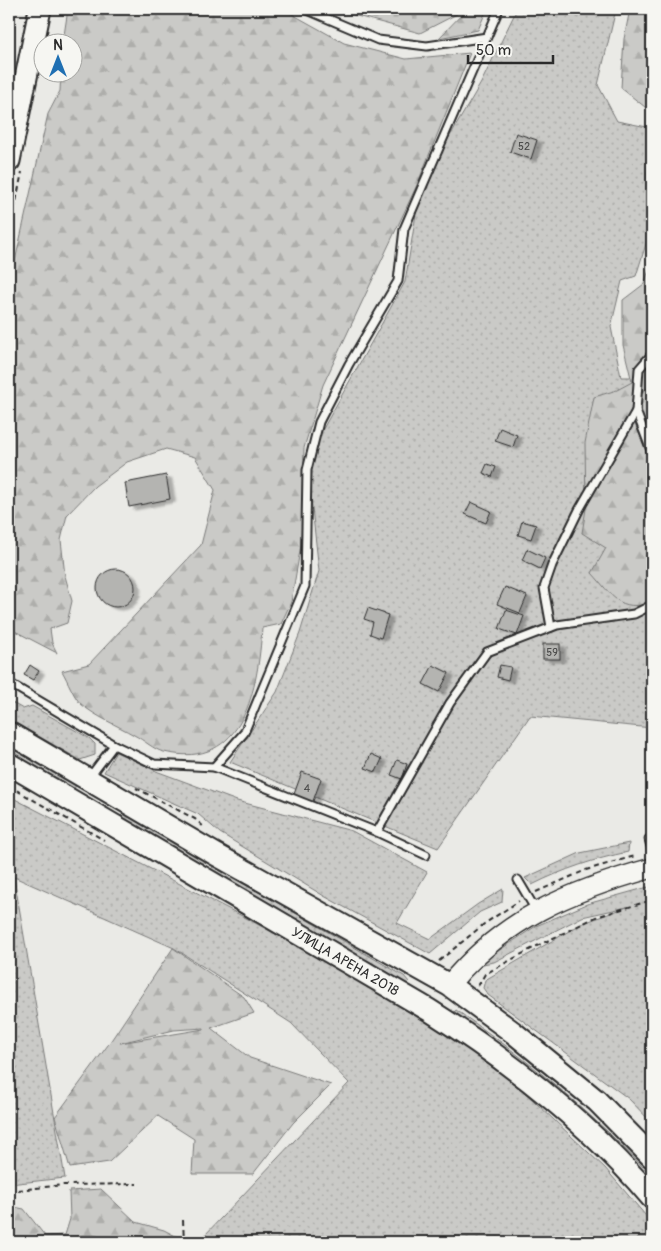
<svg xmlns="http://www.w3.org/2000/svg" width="661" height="1251" font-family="Pangolin,sans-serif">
<defs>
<pattern id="grass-dots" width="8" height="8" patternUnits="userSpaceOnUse" patternTransform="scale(1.25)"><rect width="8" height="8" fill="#cacac7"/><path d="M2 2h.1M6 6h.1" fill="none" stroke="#aeaeab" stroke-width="1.8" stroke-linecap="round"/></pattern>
<pattern id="forest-firs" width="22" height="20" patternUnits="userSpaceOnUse" patternTransform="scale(1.25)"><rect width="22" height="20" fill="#cacac7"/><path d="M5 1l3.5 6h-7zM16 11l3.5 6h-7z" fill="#aeaeab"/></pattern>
<pattern id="cemetery-stones" width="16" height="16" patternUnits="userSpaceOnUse" patternTransform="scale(1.25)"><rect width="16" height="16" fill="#cacac7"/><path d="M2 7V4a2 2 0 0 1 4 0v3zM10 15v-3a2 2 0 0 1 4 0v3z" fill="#aeaeab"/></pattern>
<filter id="shadow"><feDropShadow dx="5.5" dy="3" stdDeviation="1" flood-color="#0004"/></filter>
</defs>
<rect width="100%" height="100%" fill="#eaeae6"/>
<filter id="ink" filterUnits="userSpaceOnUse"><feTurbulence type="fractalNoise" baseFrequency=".02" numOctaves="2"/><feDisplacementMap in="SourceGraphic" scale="10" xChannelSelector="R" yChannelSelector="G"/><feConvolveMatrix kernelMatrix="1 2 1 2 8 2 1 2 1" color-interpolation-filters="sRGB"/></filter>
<g filter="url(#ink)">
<g fill="url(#grass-dots)" stroke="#7a7a79">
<polygon points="517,9 616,9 598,85 617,121 652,128 652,159 647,173 652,207 652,225 636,276 622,281 611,327 621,377 652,377 652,728 530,716 438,848 230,762 277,692 300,633 319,571 309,480 319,436 405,282 417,208 440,153 481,83"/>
<polygon points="9,701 23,709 32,706 89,738 95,744 95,755 80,760 9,719"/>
<polygon points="9,746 76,785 72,793 9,757"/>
<polygon points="116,752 156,771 237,801 352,831 427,872 397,923 430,939 478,904 503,889 502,902 480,912 430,954 324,896 220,833 198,814 104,772"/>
<polygon points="9,796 248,919 407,1006 501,1070 605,1168 652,1223 652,1242 225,1242 204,1236 349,1083 291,1023 174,948 14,877 65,1178 9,1184"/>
<polygon points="124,812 205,860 201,866 119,819"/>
<path d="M 629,843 L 628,852 C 594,859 564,869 532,885 L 525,878 L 580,853 Z"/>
<polygon points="214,866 404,976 409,982 406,985 209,871"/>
<polygon points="652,886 652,1123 629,1099 488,995 483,988 485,980 581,924 627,907 582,917 494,962 477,965 536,926 587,904"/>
<path d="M 456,1010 C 528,1059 592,1113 652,1176 L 652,1190 L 451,1016 Z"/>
</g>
<g fill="url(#forest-firs)" stroke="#7a7a79" fill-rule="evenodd">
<path d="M 68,9 L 283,9 L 344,43 L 406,59 L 470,53 L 417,185 L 323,385 L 304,448 L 301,545 L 291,602 L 281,624 L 262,628 C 258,687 245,771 164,752 C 154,750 144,740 134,735 C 117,725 96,717 81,704 C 73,696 68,681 62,671 L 89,664 L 201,545 L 215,490 L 195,457 L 166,449 L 127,462 L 95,486 L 67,515 L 61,540 L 65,576 L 72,601 L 67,623 L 50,629 L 52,643 L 57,653 L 9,628 L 9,288 L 48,114 L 60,91 L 61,73 L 72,72 L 72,42 L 63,42 Z"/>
<polygon points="467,9 487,9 478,30 439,38"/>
<polygon points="630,9 652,9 652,109 645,107 621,88 624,39"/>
<path d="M 652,262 L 652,386 L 644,390 L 630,414 L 652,461 L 652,603 C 618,612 613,596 592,573 L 606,548 L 582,533 L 586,509 L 585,443 L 594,397 L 617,390 L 632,382 L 623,345 L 623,300 L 644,284 Z"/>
<path d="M 173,948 L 244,997 L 254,1013 L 211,1028 L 250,1058 L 331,1085 L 293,1123 L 253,1174 L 192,1174 L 194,1139 L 158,1116 L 109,1162 L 70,1168 L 55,1117 L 108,1045 ZM 204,1028 L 204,1029 L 120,1043 L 174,1030 Z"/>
<path d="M 101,1189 L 136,1222 L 164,1230 L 187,1242 L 108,1242 C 91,1228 74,1238 56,1242 C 42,1245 23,1242 9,1242 L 9,1206 L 24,1209 L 45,1236 L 65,1235 L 70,1219 L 69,1191 Z"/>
</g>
<polygon fill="url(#cemetery-stones)" stroke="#7a7a79" points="336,9 458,9 457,14 420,33 342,12"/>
<g fill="#b4b4b1" stroke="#2b2b2b" filter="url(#shadow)">
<polygon points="516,133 537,140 531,159 510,152"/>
<polygon points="500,428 517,435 513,447 495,441"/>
<polygon points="487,464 496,467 492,477 483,473"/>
<polygon points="166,475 170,499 129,507 125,483"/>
<polygon points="471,502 491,511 486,523 465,514"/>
<polygon points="522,521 536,525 531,539 518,535"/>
<polygon points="527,549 545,558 540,569 522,560"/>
<circle cx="116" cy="588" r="19"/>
<polygon points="505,587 527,596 520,613 497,604"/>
<polygon points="368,608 388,615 381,638 370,634 373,622 364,619"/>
<polygon points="506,610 524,616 517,635 499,629"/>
<rect x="543" y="644" width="17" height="15"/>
<polygon points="30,665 39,671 33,680 24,675"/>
<polygon points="433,665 449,673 439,692 423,684"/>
<polygon points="500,665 511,667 508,680 497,677"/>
<polygon points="371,754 382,759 376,772 365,768"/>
<polygon points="397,760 407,764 402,779 391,775"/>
<polygon points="302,772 321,779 312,804 293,797"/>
</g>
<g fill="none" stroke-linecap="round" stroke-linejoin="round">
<defs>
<g id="service">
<polyline points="305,9 378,40 427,46 487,37"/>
<polyline points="499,9 404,229 398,281 349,364 319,422 307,470 305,586 244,733 214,767 377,832 450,703 487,652 557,625 634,614 652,605"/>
<polyline points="652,354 639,369 636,411 652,453"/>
<polyline points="551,627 544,588 552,565 579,510 636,411"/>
<polyline points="9,683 114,745 154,764 214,767"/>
<polyline points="89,778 114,745"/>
<polyline points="377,832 426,855"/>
<polyline points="649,839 652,850"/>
<polyline points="518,880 537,912"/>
</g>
<path id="secondary" d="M 449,985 C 504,918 570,891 652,868"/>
<g id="primary">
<polyline points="9,161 40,9"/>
<polyline points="9,733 215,854 449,985 514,1033 597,1101 652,1157"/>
<path id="s1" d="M 9,764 L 429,1010 C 511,1062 589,1123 652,1198"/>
</g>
</defs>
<use href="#service" stroke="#2b2b2b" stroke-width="11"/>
<use href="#secondary" stroke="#2b2b2b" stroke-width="22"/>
<use href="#primary" stroke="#2b2b2b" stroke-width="25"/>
<g stroke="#2b2b2b" stroke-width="2" stroke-dasharray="5 4" stroke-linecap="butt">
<polyline points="9,236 22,172"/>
<polyline points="9,786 104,840"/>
<polyline points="136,788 195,819 205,828"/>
<polyline points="536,892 586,870 635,856"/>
<polyline points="439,961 484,924 519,901"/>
<polyline points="478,986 485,974 535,947 596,917 652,900"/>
<polyline points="9,1191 63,1185 137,1184"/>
<polyline points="183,1220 184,1242"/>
</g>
<use href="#service" stroke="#f6f6f2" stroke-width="7"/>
<use href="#secondary" stroke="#f6f6f2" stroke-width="19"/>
<use href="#primary" stroke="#f6f6f2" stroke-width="21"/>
</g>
</g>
<g text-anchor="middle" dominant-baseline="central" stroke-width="4" stroke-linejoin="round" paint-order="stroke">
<g font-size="11" fill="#4d4d4c">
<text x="524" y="146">52</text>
<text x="552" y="652">59</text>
<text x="307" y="788">4</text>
</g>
<g font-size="14" fill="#2b2b2b" stroke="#f6f6f2">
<text stroke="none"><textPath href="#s1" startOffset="390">УЛИЦА АРЕНА 2018</textPath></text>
</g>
</g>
<rect width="661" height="1251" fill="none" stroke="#f6f6f2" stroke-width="30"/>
<rect x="15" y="15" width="631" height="1221" fill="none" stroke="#2b2b2b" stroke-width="2" filter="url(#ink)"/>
<g transform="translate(58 58)"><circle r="24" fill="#f6f6f2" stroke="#a5a5a2"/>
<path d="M0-4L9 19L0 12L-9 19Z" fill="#1f6fb2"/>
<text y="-8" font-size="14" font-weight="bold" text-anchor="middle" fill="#2b2b2b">N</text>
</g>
<path d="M468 55v8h85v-8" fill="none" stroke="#2b2b2b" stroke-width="2.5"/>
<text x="476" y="55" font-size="15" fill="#2b2b2b" stroke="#f6f6f2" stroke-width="4" paint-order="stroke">50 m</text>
</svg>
